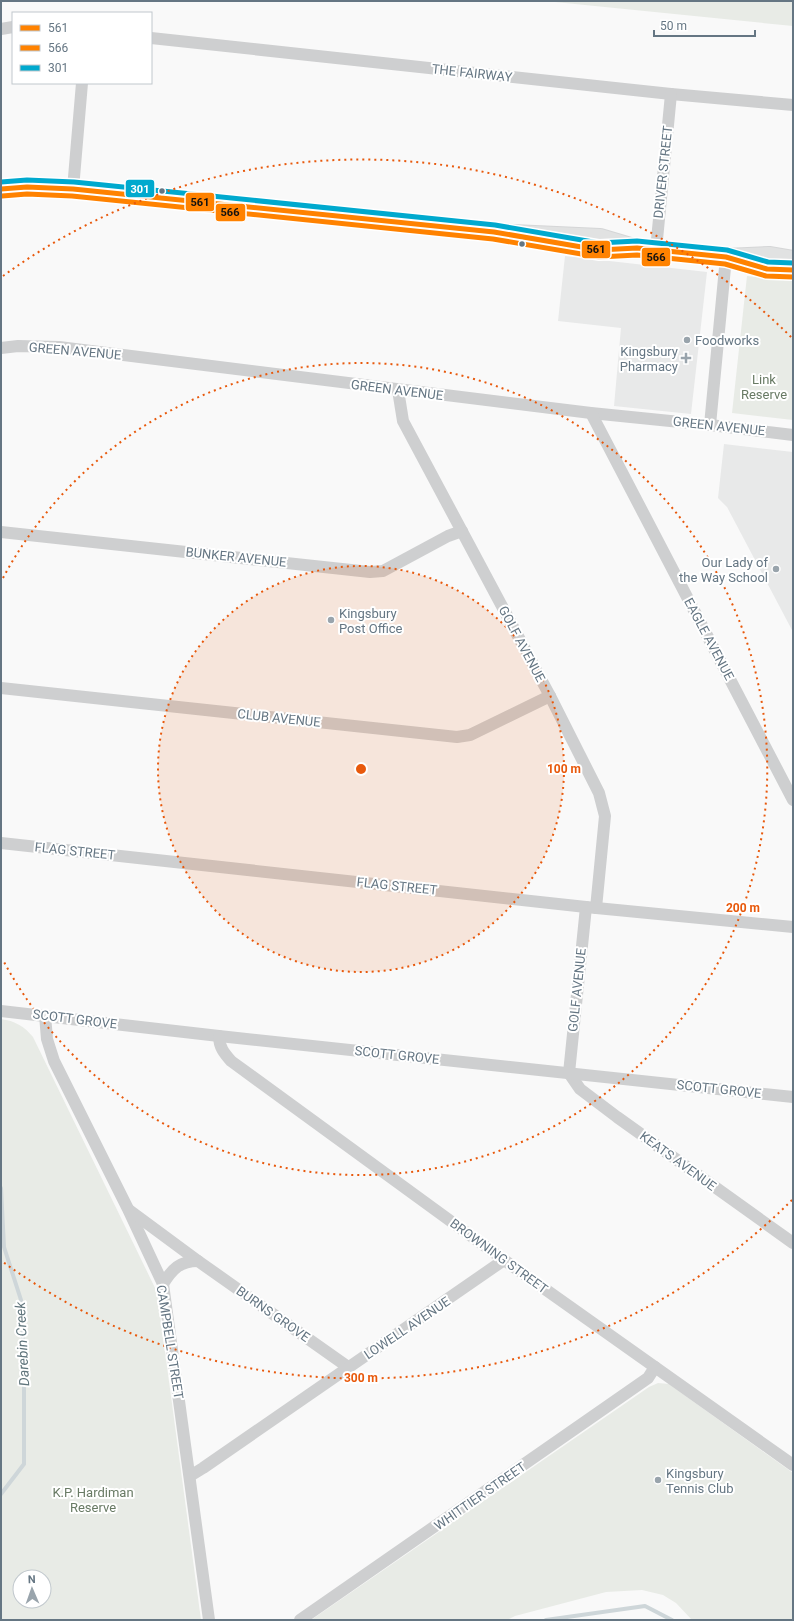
<svg xmlns="http://www.w3.org/2000/svg" width="794" height="1621" font-family="Roboto,sans-serif">
<rect width="100%" height="100%" fill="#f9f9f9"/>
<g fill="#e8e9e9">
<polygon points="565,256 707,272 691,414 614,406 621,328 558,321"/>
<polygon points="724,444 793,452 793,632 727,507 718,498"/>
</g>
<g fill="#e8ebe6" fill-rule="evenodd">
<polygon points="545,1 793,1 793,26"/>
<polygon points="747,276 793,281 793,420 732,413"/>
<path d="M 1,1019 C 15,1021 24,1026 33,1037 L 157,1292 L 201,1620 L 1,1620 ZM 20,1577 L 44,1577 L 44,1601 L 20,1601 Z"/>
<polygon points="658,1383 669,1384 673,1387 793,1473 793,1620 692,1620 676,1603 663,1595 642,1590 606,1592 515,1616 507,1620 311,1620 649,1387"/>
</g>
<g fill="none" stroke-linecap="round" stroke-linejoin="round">
<g stroke="#ced6d9" stroke-width="4">
<polyline points="1,1188 4,1247 21,1300 24,1357 24,1464 1,1494"/>
<polyline points="546,1620 645,1606 672,1620"/>
</g>
<defs>
<g id="secondary">
<polyline points="1,189 27,187 73,189 494,232 600,237 637,248 726,257 769,255 793,259"/>
<polyline points="562,244 599,250 625,248"/>
<polyline points="738,261 767,269 793,270"/>
</g>
</defs>
<use href="#secondary" stroke="#d5d6d7" stroke-width="18"/>
<g stroke="#cecfd0" stroke-width="12">
<polyline points="1,29 13,27"/>
<polyline points="151,38 671,94 793,105"/>
<polyline points="73,189 82,83"/>
<polyline points="656,250 671,94"/>
<polyline points="1,348 18,346 59,347 591,413 710,425 793,435"/>
<polyline points="398,390 403,421 550,696 599,793 605,816 596,908"/>
<polyline points="591,413 793,800"/>
<polyline points="710,425 726,257"/>
<polyline points="1,532 370,572 383,571 448,536 462,531"/>
<polyline points="1,688 457,737 470,735 550,696"/>
<polyline points="1,843 586,907 793,927"/>
<polyline points="586,907 569,1073 580,1089 617,1117 793,1243"/>
<polyline points="1,1011 219,1036 793,1097"/>
<polyline points="45,1015 47,1039 54,1061 128,1209 163,1284 209,1620"/>
<path d="M 219,1036 C 219,1047 224,1053 231,1061 L 504,1260 L 793,1465"/>
<polyline points="129,1210 198,1261 348,1367"/>
<path d="M 163,1284 C 172,1269 180,1261 198,1261"/>
<polyline points="190,1476 203,1468 504,1260"/>
<polyline points="300,1620 648,1378 655,1367"/>
</g>
<use href="#secondary" stroke="#e1e2e2" stroke-width="16"/>
<defs>
<polyline id="bus-1" points="1,189 27,187 73,189 494,232 599,250 637,248 726,257 767,269 793,270"/>
<polyline id="bus-2" points="2,196 27,194 72,196 493,239 599,257 637,255 725,264 766,276 793,277"/>
<polyline id="bus-3" points="1,182 27,180 74,182 495,225 599,243 637,241 727,250 768,262 793,263"/>
</defs>
<use href="#bus-1" stroke="#fff" stroke-width="8"/>
<use href="#bus-2" stroke="#fff" stroke-width="8"/>
<use href="#bus-3" stroke="#fff" stroke-width="8"/>
<use href="#bus-1" stroke="#ff8200" stroke-width="5"/>
<use href="#bus-2" stroke="#ff8200" stroke-width="5"/>
<use href="#bus-3" stroke="#00a9ce" stroke-width="5"/>
</g>
<circle cx="361" cy="769" r="203" fill="#e8590c" fill-opacity=".12"/>
<g fill="none" stroke="#e8590c" stroke-width="2" stroke-dasharray="2 4">
<circle cx="361" cy="769" r="203"/>
<path d="M3 578A406 406 0 1 1 3 960"/>
<path d="M792 1200A609 609 0 0 1 3 1262M3 276A609 609 0 0 1 792 338"/>
</g>
<g fill="#657683" stroke="#fff" stroke-width="1.5">
<circle cx="162" cy="191" r="3.5"/>
<circle cx="522" cy="244" r="3.5"/>
</g>
<g fill="#99a4ac" stroke="#fff" stroke-width="1.5">
<circle cx="687" cy="340" r="4"/>
<path d="M684 352h4v4h4v4h-4v4h-4v-4h-4v-4h4z"/>
<circle cx="776" cy="569" r="4"/>
<circle cx="331" cy="620" r="4"/>
<circle cx="658" cy="1480" r="4"/>
</g>
<g text-anchor="middle" dominant-baseline="central" stroke-width="4" stroke-linejoin="round" paint-order="stroke">
<g font-size="13" fill="#657683" stroke="#fff">
<text transform="translate(472 73) rotate(6)">THE FAIRWAY</text>
<text transform="translate(663 172) rotate(-84)">DRIVER STREET</text>
<text transform="translate(75 351) rotate(5)">GREEN AVENUE</text>
<text transform="translate(397 390) rotate(7)">GREEN AVENUE</text>
<text transform="translate(719 426) rotate(6)">GREEN AVENUE</text>
<text transform="translate(236 557) rotate(6)">BUNKER AVENUE</text>
<text transform="translate(709 639) rotate(62)">EAGLE AVENUE</text>
<text transform="translate(522 644) rotate(62)">GOLF AVENUE</text>
<text transform="translate(279 718) rotate(6)">CLUB AVENUE</text>
<text transform="translate(75 851) rotate(6)">FLAG STREET</text>
<text transform="translate(397 886) rotate(6)">FLAG STREET</text>
<text transform="translate(577 990) rotate(-84)">GOLF AVENUE</text>
<text transform="translate(75 1019) rotate(7)">SCOTT GROVE</text>
<text transform="translate(397 1055) rotate(6)">SCOTT GROVE</text>
<text transform="translate(719 1089) rotate(6)">SCOTT GROVE</text>
<text transform="translate(678 1161) rotate(36)">KEATS AVENUE</text>
<text transform="translate(499 1256) rotate(36)">BROWNING STREET</text>
<text transform="translate(273 1314) rotate(35)">BURNS GROVE</text>
<text transform="translate(407 1328) rotate(-34)">LOWELL AVENUE</text>
<text transform="translate(170 1342) rotate(81)">CAMPBELL STREET</text>
<text transform="translate(480 1496) rotate(-35)">WHITTIER STREET</text>
</g>
<g font-size="13" fill="#657683" stroke="#fff" text-anchor="start">
<text x="695" y="340">Foodworks</text>
<text x="678" y="351" text-anchor="end">Kingsbury<tspan x="678" dy="15">Pharmacy</tspan></text>
<text x="768" y="562" text-anchor="end">Our Lady of<tspan x="768" dy="15">the Way School</tspan></text>
<text x="339" y="613">Kingsbury<tspan x="339" dy="15">Post Office</tspan></text>
<text x="666" y="1473">Kingsbury<tspan x="666" dy="15">Tennis Club</tspan></text>
</g>
<g font-size="13" fill="#687a64" stroke="#fff">
<text x="764" y="379">Link<tspan x="764" dy="15">Reserve</tspan></text>
<text x="93" y="1492">K.P. Hardiman<tspan x="93" dy="15">Reserve</tspan></text>
</g>
<g font-size="14" font-style="italic" fill="#60757c" stroke="#fff">
<text transform="translate(22 1344) rotate(-93)">Darebin Creek</text>
</g>
</g>
<circle cx="361" cy="769" r="6" fill="#e8590c" stroke="#fff" stroke-width="2"/>
<g font-size="12" text-anchor="middle" font-weight="bold" fill="#e8590c" stroke="#fff" stroke-width="4" stroke-linejoin="round" paint-order="stroke">
<text x="564" y="773">100 m</text>
<text x="743" y="912">200 m</text>
<text x="361" y="1382">300 m</text>
</g>
<g stroke="#fff" stroke-width="1.5">
<rect x="125" y="179" width="30" height="19" rx="4" fill="#00a9ce"/>
<rect x="185" y="192" width="30" height="20" rx="4" fill="#ff8200"/>
<rect x="215" y="203" width="31" height="19" rx="4" fill="#ff8200"/>
<rect x="581" y="240" width="30" height="19" rx="4" fill="#ff8200"/>
<rect x="641" y="247" width="30" height="20" rx="4" fill="#ff8200"/>
</g>
<g font-size="11" text-anchor="middle" font-weight="bold" fill="#fff">
<text x="140" y="193">301</text>
</g>
<g font-size="11" text-anchor="middle" font-weight="bold" fill="#111">
<text x="200" y="206">561</text>
<text x="230" y="216">566</text>
<text x="596" y="253">561</text>
<text x="656" y="261">566</text>
</g>
<rect width="794" height="1621" fill="none" stroke="#657683" stroke-width="4"/>
<rect x="12" y="12" width="140" height="72" fill="#ffffff" stroke="#c1c8cd"/>
<rect x="20" y="25" width="20" height="6" fill="#ff8200" stroke="#c1c8cd"/>
<text x="48" y="32" font-size="12" fill="#657683">561</text>
<rect x="20" y="45" width="20" height="6" fill="#ff8200" stroke="#c1c8cd"/>
<text x="48" y="52" font-size="12" fill="#657683">566</text>
<rect x="20" y="65" width="20" height="6" fill="#00a9ce" stroke="#c1c8cd"/>
<text x="48" y="72" font-size="12" fill="#657683">301</text>
<g transform="translate(32 1589) rotate(358)"><circle r="19" fill="#ffffff" stroke="#c1c8cd"/>
<path d="M0-3L7 15L0 10L-7 15Z" fill="#99a4ac"/>
<text y="-6" font-size="11" font-weight="bold" text-anchor="middle" fill="#657683">N</text>
</g>
<path d="M654 30v6h101v-6" fill="none" stroke="#657683" stroke-width="2"/>
<text x="660" y="30" font-size="12" fill="#657683" stroke="#ffffff" stroke-width="3" paint-order="stroke">50 m</text>
</svg>
